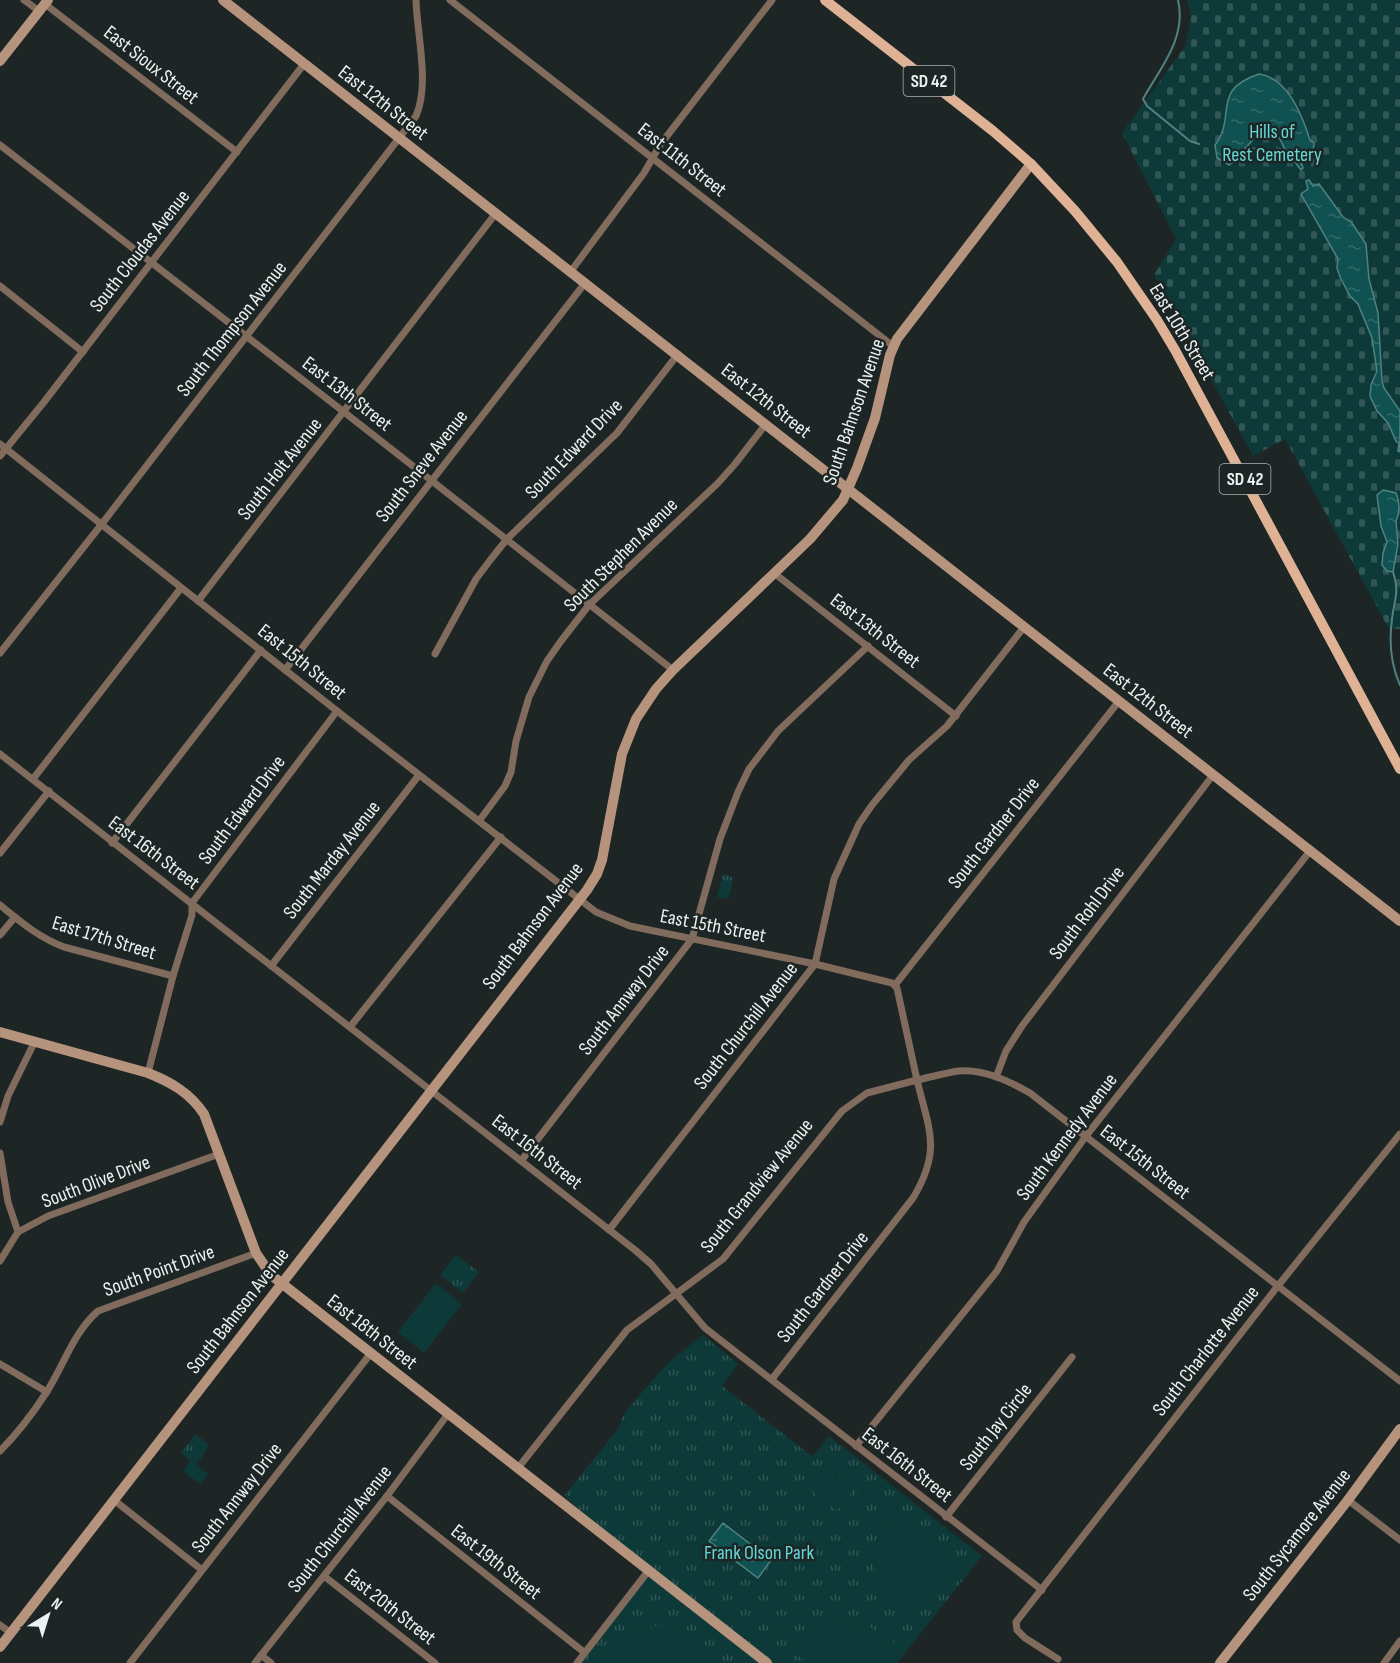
<svg xmlns="http://www.w3.org/2000/svg" width="1400" height="1663" font-family="'Sofia Sans Condensed',sans-serif">
<defs>
<pattern id="grass-tufts" width="24" height="20" patternUnits="userSpaceOnUse" patternTransform="scale(1.5)"><rect width="24" height="20" fill="#0d3938"/><path d="M3 7l-1-3M5 7V3M7 7l1-3M15 17l-1-3M17 17v-4M19 17l1-3" fill="none" stroke="#305655"/></pattern>
<pattern id="cemetery-stones" width="16" height="16" patternUnits="userSpaceOnUse" patternTransform="scale(1.5)"><rect width="16" height="16" fill="#0d3938"/><path d="M2 7V4a2 2 0 0 1 4 0v3zM10 15v-3a2 2 0 0 1 4 0v3z" fill="#305655"/></pattern>
<pattern id="water-ripples" width="26" height="14" patternUnits="userSpaceOnUse" patternTransform="scale(1.5)"><rect width="26" height="14" fill="#0f5251"/><path d="M2 4q2-2 4 0t4 0M15 11q2-2 4 0t4 0" fill="none" stroke="#326b6a"/></pattern>
</defs>
<rect width="100%" height="100%" fill="#1d2625"/>
<g fill="url(#grass-tufts)">
<polygon points="723,874 732,877 732,886 728,899 717,897"/>
<polygon points="456,1255 479,1272 463,1293 440,1275"/>
<polygon points="703,1335 738,1364 722,1386 808,1453 813,1456 829,1436 982,1556 897,1663 576,1663 649,1570 564,1496 618,1429 624,1414 643,1391 669,1362"/>
<polygon points="196,1434 209,1445 202,1457 195,1464 181,1453"/>
</g>
<polygon fill="url(#cemetery-stones)" points="1187,0 1400,0 1400,629 1389,629 1285,439 1253,456 1154,275 1176,239 1122,133 1186,45 1191,15"/>
<g fill="#0d3938">
<polygon points="436,1283 462,1304 424,1353 398,1332"/>
<polygon points="191,1460 208,1474 200,1484 183,1471"/>
<polygon points="831,1470 841,1478 823,1500 813,1492"/>
<polygon points="844,1480 854,1489 837,1511 826,1503"/>
<polygon points="858,1491 868,1499 851,1522 840,1514"/>
<path d="M 894,1506 L 957,1556 L 956,1561 L 911,1624 C 866,1589 865,1552 894,1506 Z"/>
<path d="M 842,1622 L 868,1626 L 896,1644 L 882,1663 L 808,1663 L 795,1653 C 805,1636 822,1625 842,1622 Z"/>
<path d="M 655,1626 C 676,1629 692,1637 709,1650 L 698,1663 L 593,1662 C 609,1641 629,1631 655,1626 Z"/>
</g>
<g fill="url(#water-ripples)" stroke="#518281" stroke-width="1.5">
<path d="M 1259,74 C 1288,78 1302,115 1310,140 L 1314,143 C 1314,154 1308,156 1300,160 L 1303,168 L 1301,170 L 1295,162 L 1289,160 C 1285,152 1283,141 1276,134 C 1261,118 1241,159 1229,165 L 1217,158 L 1215,145 C 1237,117 1210,90 1259,74 Z"/>
<polygon points="1309,180 1313,186 1319,184 1343,217 1352,223 1366,244 1369,279 1378,313 1382,381 1384,388 1400,411 1400,452 1398,451 1399,443 1396,441 1388,423 1377,411 1370,396 1371,385 1377,371 1372,338 1358,304 1350,296 1340,277 1337,268 1338,259 1301,194 1308,189 1306,181"/>
<path d="M 1383,490 L 1396,493 C 1400,502 1400,513 1396,521 L 1398,544 L 1393,572 L 1387,571 L 1382,565 L 1383,553 L 1387,542 L 1381,526 L 1377,495 Z"/>
<polygon points="723,1523 771,1560 758,1578 709,1541"/>
</g>
<g fill="none" stroke-linecap="round" stroke-linejoin="round">
<g stroke="#518281" stroke-width="2">
<path d="M 1178,0 C 1187,38 1160,68 1143,99 L 1147,106 L 1190,141 L 1199,144"/>
<path d="M 1393,572 C 1400,594 1394,599 1392,619 C 1389,641 1391,665 1400,685"/>
</g>
<g stroke="#816b5d" stroke-width="7">
<polyline points="24,0 39,11"/>
<polyline points="450,0 893,346"/>
<polyline points="45,4 237,152"/>
<polyline points="0,145 344,412 673,670"/>
<polyline points="571,271 644,173 660,145 772,0"/>
<polyline points="0,286 83,352"/>
<path d="M 0,444 L 337,711 L 596,912 L 630,926 L 815,964 L 892,983 L 897,988 L 917,1080 C 931,1077 945,1073 959,1071 C 984,1069 1009,1081 1030,1093 L 1400,1381"/>
<polyline points="0,456 44,402 304,64"/>
<polyline points="774,573 956,716"/>
<polyline points="198,601 496,213"/>
<path d="M 0,653 L 101,525 L 416,116 C 430,84 417,35 416,0"/>
<polyline points="435,654 476,579 491,559 507,539 617,433 678,354"/>
<polyline points="285,670 585,283"/>
<polyline points="0,754 635,1250 651,1264 705,1328 1042,1590"/>
<polyline points="33,779 181,588"/>
<polyline points="479,821 505,786 511,772 516,741 529,697 547,661 561,641 589,605 718,483 735,464 766,424"/>
<polyline points="112,843 261,650"/>
<polyline points="0,853 49,791"/>
<path d="M 0,905 C 21,922 38,937 64,947 L 173,976"/>
<polyline points="0,935 15,917"/>
<polyline points="271,966 419,775"/>
<polyline points="895,985 1119,701"/>
<polyline points="350,1027 501,837"/>
<polyline points="148,1073 173,976 192,915 192,903 337,711"/>
<polyline points="996,1077 1006,1051 1022,1026 1213,775"/>
<polyline points="0,1122 8,1096 35,1041"/>
<polyline points="0,1153 8,1202 18,1232"/>
<polyline points="521,1161 692,939 720,839 738,792 749,769 778,731 868,646"/>
<polyline points="609,1230 815,964 834,879 859,824 872,805 909,760 947,726 1024,627"/>
<polyline points="0,1261 18,1232 48,1216 219,1154"/>
<polyline points="0,1364 47,1392"/>
<polyline points="856,1446 997,1271 1024,1222 1086,1136 1310,851"/>
<path d="M 0,1451 C 17,1434 33,1413 46,1393 C 64,1365 73,1333 98,1311 L 256,1253"/>
<path d="M 518,1468 L 627,1330 L 723,1259 L 842,1111 L 867,1093 L 917,1080 C 929,1130 942,1150 913,1198 L 772,1379"/>
<polyline points="387,1496 585,1653"/>
<polyline points="114,1500 202,1570"/>
<polyline points="1348,1500 1400,1540"/>
<polyline points="946,1517 1072,1357"/>
<polyline points="324,1576 435,1663"/>
<polyline points="0,1625 11,1633"/>
<polyline points="261,1655 271,1663"/>
<polyline points="1058,1659 1025,1638 1017,1630 1016,1622 1277,1287 1400,1134"/>
<polyline points="130,1663 371,1353"/>
<polyline points="255,1663 387,1496 448,1414"/>
<polyline points="577,1663 649,1570"/>
<polyline points="1384,1663 1400,1641"/>
</g>
<g stroke="#b6937c" stroke-width="10">
<polyline points="223,0 1400,921"/>
<polyline points="0,61 48,0"/>
<path d="M 0,1032 L 148,1073 C 171,1082 190,1093 204,1114 L 256,1253 L 271,1275 L 767,1663"/>
<polyline points="0,1647 587,890 597,874 602,860 622,754 636,719 656,689 673,670 810,539 843,500 857,468 875,418 890,355 897,339 1031,164"/>
<polyline points="1220,1663 1348,1500 1400,1429"/>
</g>
<polyline stroke="#e0b295" stroke-width="10" points="825,0 993,131 1031,164 1075,211 1117,262 1157,320 1175,350 1400,769"/>
</g>
<g text-anchor="middle" dominant-baseline="central" stroke-width="5" stroke-linejoin="round" paint-order="stroke">
<g fill="#1d2625" stroke="#aeb4b4" stroke-width="1.5">
<rect x="903.5" y="66" width="51" height="30" rx="4.5"/>
<rect x="1219.5" y="464" width="51" height="30" rx="4.5"/>
</g>
<g font-size="18" font-weight="bold" fill="#ecf1f1">
<text x="929" y="81">SD 42</text>
<text x="1245" y="479">SD 42</text>
</g>
<g font-size="20" fill="#ecf1f1" stroke="#1d2625">
<text transform="translate(151 65) rotate(38)">East Sioux Street</text>
<text transform="translate(383 103) rotate(38)">East 12th Street</text>
<text transform="translate(682 160) rotate(38)">East 11th Street</text>
<text transform="translate(140 251) rotate(-52)">South Cloudas Avenue</text>
<text transform="translate(232 329) rotate(-52)">South Thompson Avenue</text>
<text transform="translate(1182 332) rotate(59)">East 10th Street</text>
<text transform="translate(347 394) rotate(38)">East 13th Street</text>
<text transform="translate(766 401) rotate(38)">East 12th Street</text>
<text transform="translate(854 412) rotate(-71)">South Bahnson Avenue</text>
<text transform="translate(574 449) rotate(-46)">South Edward Drive</text>
<text transform="translate(422 466) rotate(-52)">South Sneve Avenue</text>
<text transform="translate(280 469) rotate(-52)">South Holt Avenue</text>
<text transform="translate(621 555) rotate(-45)">South Stephen Avenue</text>
<text transform="translate(875 631) rotate(38)">East 13th Street</text>
<text transform="translate(302 662) rotate(39)">East 15th Street</text>
<text transform="translate(1148 701) rotate(38)">East 12th Street</text>
<text transform="translate(242 810) rotate(-53)">South Edward Drive</text>
<text transform="translate(994 833) rotate(-52)">South Gardner Drive</text>
<text transform="translate(154 853) rotate(37)">East 16th Street</text>
<text transform="translate(332 860) rotate(-52)">South Marday Avenue</text>
<text transform="translate(1087 913) rotate(-53)">South Rohl Drive</text>
<text transform="translate(533 926) rotate(-53)">South Bahnson Avenue</text>
<text transform="translate(713 926) rotate(11)">East 15th Street</text>
<text transform="translate(104 938) rotate(17)">East 17th Street</text>
<text transform="translate(624 1000) rotate(-52)">South Annway Drive</text>
<text transform="translate(746 1026) rotate(-52)">South Churchill Avenue</text>
<text transform="translate(1067 1137) rotate(-53)">South Kennedy Avenue</text>
<text transform="translate(537 1152) rotate(38)">East 16th Street</text>
<text transform="translate(1145 1162) rotate(38)">East 15th Street</text>
<text transform="translate(96 1182) rotate(-21)">South Olive Drive</text>
<text transform="translate(757 1186) rotate(-51)">South Grandview Avenue</text>
<text transform="translate(159 1271) rotate(-20)">South Point Drive</text>
<text transform="translate(823 1287) rotate(-52)">South Gardner Drive</text>
<text transform="translate(238 1311) rotate(-52)">South Bahnson Avenue</text>
<text transform="translate(372 1332) rotate(38)">East 18th Street</text>
<text transform="translate(1206 1351) rotate(-52)">South Charlotte Avenue</text>
<text transform="translate(996 1427) rotate(-52)">South Jay Circle</text>
<text transform="translate(907 1465) rotate(38)">East 16th Street</text>
<text transform="translate(237 1498) rotate(-52)">South Annway Drive</text>
<text transform="translate(340 1529) rotate(-52)">South Churchill Avenue</text>
<text transform="translate(1297 1535) rotate(-52)">South Sycamore Avenue</text>
<text transform="translate(496 1562) rotate(38)">East 19th Street</text>
<text transform="translate(390 1607) rotate(38)">East 20th Street</text>
</g>
<g font-size="20" fill="#60d9d7" stroke="#1d2625">
<text x="1272" y="132">Hills of<tspan x="1272" dy="23">Rest Cemetery</tspan></text>
<text x="759" y="1553">Frank Olson Park</text>
</g>
</g>
<g transform="translate(48 1615) rotate(38)" stroke="#1d2625" stroke-width="4.5" paint-order="stroke">
<path d="M0-4.5L10 22L0 15L-10 22Z" fill="#ecf1f1"/>
<text y="-9" font-size="16" font-weight="bold" text-anchor="middle" fill="#ecf1f1">N</text>
</g>
</svg>
